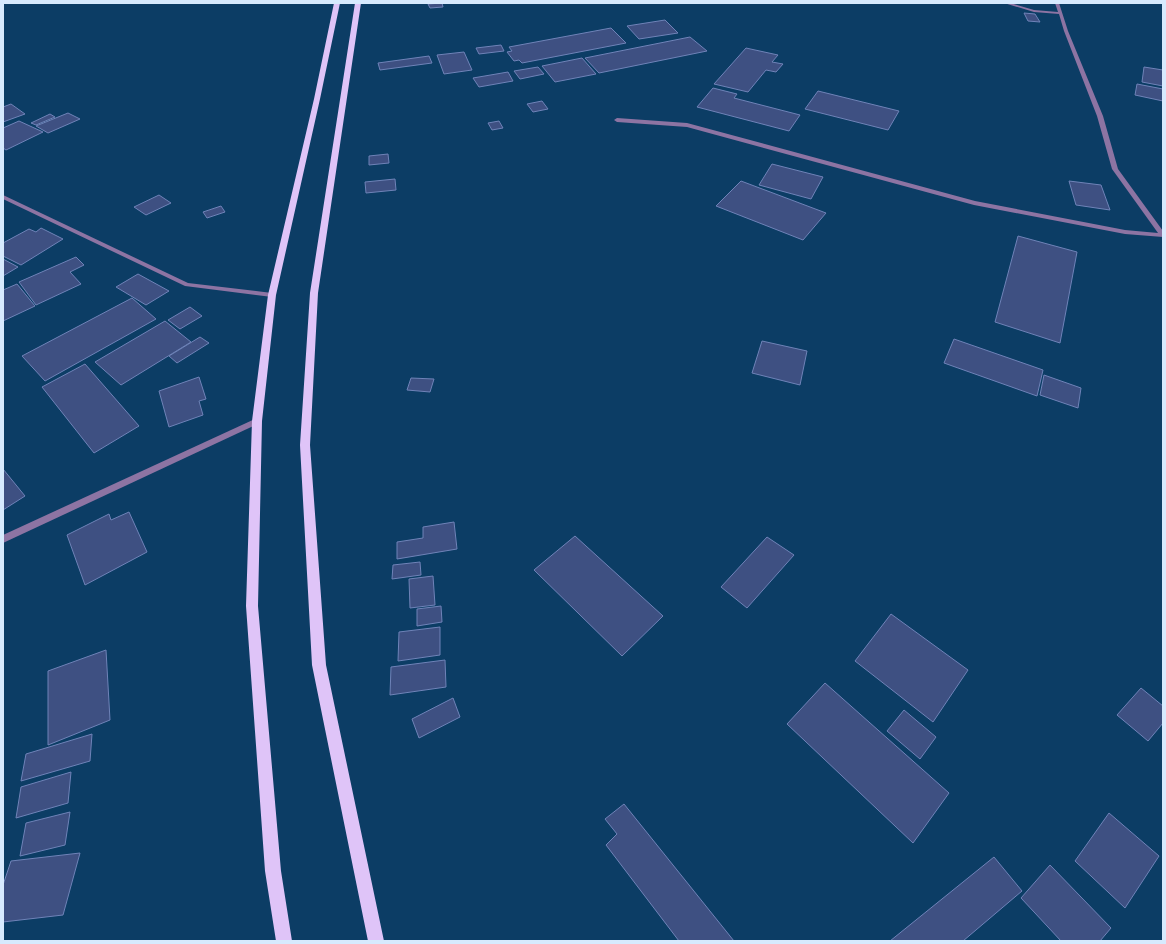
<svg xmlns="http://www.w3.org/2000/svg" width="1166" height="944" font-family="Roboto,sans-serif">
<rect width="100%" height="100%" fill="#0c3d65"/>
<g fill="#3e5082" stroke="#6f83b8">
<polygon points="442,3 443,7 430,8 428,4"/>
<polygon points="1024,13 1035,14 1040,22 1028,21"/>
<polygon points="665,20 678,33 639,39 627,26"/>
<polygon points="611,28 626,43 522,63 519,60 514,61 507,52 512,51 509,47"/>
<polygon points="690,37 707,51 599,73 585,58"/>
<polygon points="501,45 504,51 479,54 476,48"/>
<polygon points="746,48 778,55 772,62 783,64 776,72 766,70 748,92 714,84"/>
<polygon points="464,52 472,70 444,74 437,55"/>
<polygon points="429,56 432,63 380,70 378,63"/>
<polygon points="582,58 596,74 555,82 542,66"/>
<polygon points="538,67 544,74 520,79 514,71"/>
<polygon points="1144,67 1163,70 1163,86 1142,82"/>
<polygon points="508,72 513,81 479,87 473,78"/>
<polygon points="1137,84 1163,89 1163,101 1135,95"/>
<polygon points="713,88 737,94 734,98 800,115 789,131 697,107"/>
<polygon points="818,91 899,111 888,130 805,109"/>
<polygon points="542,101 548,109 533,112 527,104"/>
<polygon points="11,104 25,114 3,122 3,107"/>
<polygon points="68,113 80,119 48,133 36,126"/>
<polygon points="50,114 55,117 36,125 31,123"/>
<polygon points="19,121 43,132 6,150 3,148 3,128"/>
<polygon points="499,121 503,128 492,130 488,123"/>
<polygon points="388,154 389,163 369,165 369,156"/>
<polygon points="772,164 823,177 811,199 759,185"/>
<polygon points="395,179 396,190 366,193 365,182"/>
<polygon points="741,181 826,213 803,240 716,206"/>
<polygon points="1069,181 1101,185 1110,210 1076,205"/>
<polygon points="159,195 171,203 146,215 134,207"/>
<polygon points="221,206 225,212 207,218 203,212"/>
<polygon points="41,228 63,239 21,265 3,256 3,243 29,229 36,232"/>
<polygon points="1018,236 1077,252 1060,343 995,322"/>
<polygon points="76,257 84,265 70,272 81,284 36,305 19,282"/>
<polygon points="3,259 18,267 3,276"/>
<polygon points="138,274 169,291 146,305 116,287"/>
<polygon points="17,284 35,306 3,321 3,290"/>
<polygon points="132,298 156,319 45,381 22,356"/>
<polygon points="190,307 202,316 180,329 168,320"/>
<polygon points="165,321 191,342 121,385 95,362"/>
<polygon points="200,337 209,343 177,363 169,356"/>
<polygon points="954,339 1043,370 1037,396 944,363"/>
<polygon points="762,341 807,351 800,385 752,373"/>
<polygon points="85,364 139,426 94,453 42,387"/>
<polygon points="1044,375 1081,388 1078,408 1040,395"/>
<polygon points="199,377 206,399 199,401 203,415 169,427 159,391"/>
<polygon points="411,378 434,379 430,392 407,390"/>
<polygon points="3,469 25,496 3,510"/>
<polygon points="129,512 147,552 85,585 67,535 109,514 111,520"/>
<polygon points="454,522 457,549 397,559 397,542 423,538 423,527"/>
<polygon points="575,536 663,616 622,656 534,570"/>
<polygon points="767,537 794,555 747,608 721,587"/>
<polygon points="420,562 421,575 392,579 393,565"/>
<polygon points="433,576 435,605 410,608 409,579"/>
<polygon points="441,606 442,622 417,626 417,609"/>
<polygon points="891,614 968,670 933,722 855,661"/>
<polygon points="440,627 440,655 398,661 399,632"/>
<polygon points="106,650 110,720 48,745 48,671"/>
<polygon points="445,660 446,687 390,695 391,667"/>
<polygon points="825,683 949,793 913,843 787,724"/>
<polygon points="1141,688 1163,706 1163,723 1148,741 1117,715"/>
<polygon points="453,698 460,717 419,738 412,719"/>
<polygon points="904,710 936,737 920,759 887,731"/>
<polygon points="92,734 90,761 21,781 26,754"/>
<polygon points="71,772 68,803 16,818 21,787"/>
<polygon points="624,804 734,941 679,941 606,845 617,834 605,819"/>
<polygon points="70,812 65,845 20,856 26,823"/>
<polygon points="1109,813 1159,856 1125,908 1075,861"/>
<polygon points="80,853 63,915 3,922 3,885 11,861"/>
<polygon points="994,857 1022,891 963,941 890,941"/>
<polygon points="1050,865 1111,928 1100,941 1061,941 1021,898"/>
</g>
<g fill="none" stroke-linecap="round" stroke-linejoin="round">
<g fill="#8d74a3" fill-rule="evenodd">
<polygon points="1004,3 1010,3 1034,10 1058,12 1055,3 1059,3 1068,31 1103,116 1118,169 1163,231 1163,237 1125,234 974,205 687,127 617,122 614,120 617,118 687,123 975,201 1125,230 1158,233 1112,169 1097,116 1064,31 1059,14 1034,12"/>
<polygon points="3,195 188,283 272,293 275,295 272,297 185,286 3,199"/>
<polygon points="257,418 260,419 261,421 260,423 3,543 3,535"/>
</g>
<g fill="#dfc4f8" fill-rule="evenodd">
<polygon points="334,3 340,3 320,99 276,295 262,421 258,606 281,871 292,941 276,941 265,871 246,606 252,421 268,295 314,99"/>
<polygon points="355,3 361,3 318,293 310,445 326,665 384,941 368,941 312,665 300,445 310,293"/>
</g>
</g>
<rect width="1166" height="944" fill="none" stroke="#d7eafe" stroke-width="8"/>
</svg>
